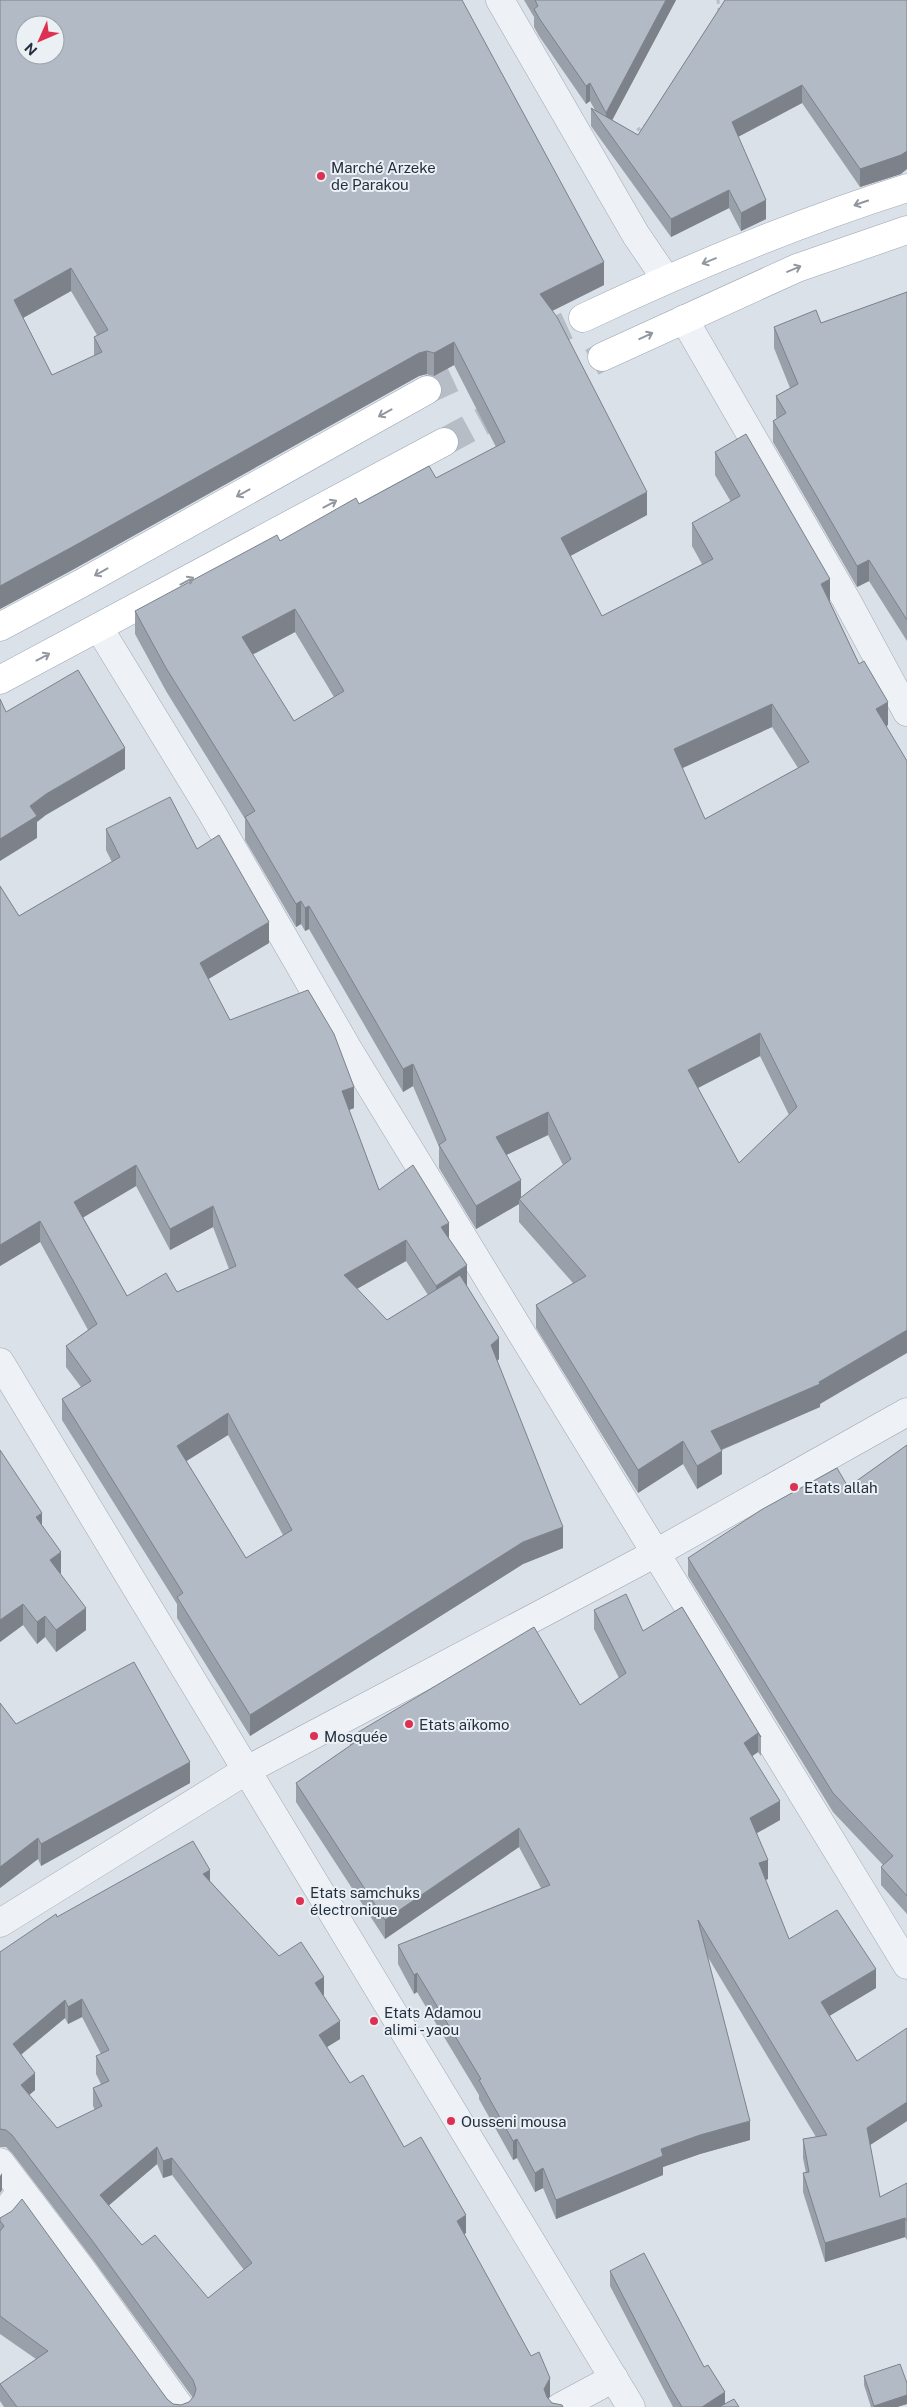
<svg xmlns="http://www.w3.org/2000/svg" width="907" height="2407" font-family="'Public Sans',sans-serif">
<rect width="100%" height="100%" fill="#dbe1e8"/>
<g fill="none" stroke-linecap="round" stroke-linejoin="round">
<g stroke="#b6bdc6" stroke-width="28" stroke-dasharray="28 14" stroke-linecap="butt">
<polyline points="427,390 583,318"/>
<polyline points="444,442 602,357"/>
</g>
<defs>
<g id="minor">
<polyline points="500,0 636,235 666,279"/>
<polyline points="684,319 847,601 907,712"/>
<polyline points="99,628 212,813 348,1049 907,1965"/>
<polyline points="0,1362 631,2407"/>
<polyline points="0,1923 247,1770 656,1553 907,1412"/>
<polyline points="0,2162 82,2270 180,2407"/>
<polyline points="0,2219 21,2191"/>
<polyline points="560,2407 614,2378"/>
</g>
<g id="major">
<path d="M 583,318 C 689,268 796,223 907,188"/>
<polyline points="602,357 797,268 907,230"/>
<polyline points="0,627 82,583 427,390"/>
<polyline points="0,680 444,442"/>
</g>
</defs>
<use href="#minor" stroke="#a0a8b2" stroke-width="29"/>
<use href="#major" stroke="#99a5b5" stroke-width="29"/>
<g stroke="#b9bfc6" stroke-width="3" stroke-dasharray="4 4" stroke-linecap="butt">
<polyline points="718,0 719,12"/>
<polyline points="630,134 646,125"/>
</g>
<use href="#minor" stroke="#eef1f6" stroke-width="28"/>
<use href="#major" stroke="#fff" stroke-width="28"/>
</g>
<g fill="#99a0a9" fill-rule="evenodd">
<path d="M 0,0 L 604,285 L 552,311 L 647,515 L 570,556 L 602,616 L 702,564 L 692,546 L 692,523 L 731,502 L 715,475 L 715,452 L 830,602 L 888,725 L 886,726 L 820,1407 L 722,1450 L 722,1474 L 697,1489 L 683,1464 L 638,1493 L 536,1328 L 536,1305 L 573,1283 L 519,1222 L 519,1204 L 476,1229 L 439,1168 L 439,1147 L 413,1086 L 403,1092 L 309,929 L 305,931 L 301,924 L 296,927 L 245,840 L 245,819 L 166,691 L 135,634 L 135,611 L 280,541 L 359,504 L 436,478 L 496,447 L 454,365 L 434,376 L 427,374 L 419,376 L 74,569 L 0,609 ZM 71,291 L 97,335 L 94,337 L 94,356 L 52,375 L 23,318 ZM 295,632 L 334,697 L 294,721 L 252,655 ZM 772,727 L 798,768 L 705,819 L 682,768 ZM 760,1056 L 789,1115 L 739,1163 L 698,1088 ZM 548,1135 L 563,1165 L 521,1198 L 506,1155 Z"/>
<polygon points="524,0 676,0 612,120 638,135 725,0 901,174 860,187 802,103 738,137 766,219 741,231 729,208 671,237 591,126 591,108 595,110 590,101 586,104 539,36 534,27 534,17"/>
<polygon points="907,292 907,641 869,581 857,587 773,442 773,421 777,418 776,417 776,396 790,388 774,348 774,327 821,323"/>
<path d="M 106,829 L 197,849 L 269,943 L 208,979 L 230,1020 L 354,1108 L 349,1110 L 379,1190 L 449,1238 L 467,1286 L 499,1359 L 497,1361 L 563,1548 L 523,1564 L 250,1736 L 177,1618 L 177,1604 L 62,1420 L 62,1399 L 81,1387 L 66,1367 L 66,1346 L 88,1330 L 40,1242 L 0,1266 L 0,886 L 19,916 L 112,862 L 106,850 ZM 136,1186 L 170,1250 L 213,1227 L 229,1269 L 177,1292 L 127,1296 L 83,1217 ZM 406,1261 L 428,1295 L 387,1320 L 357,1289 ZM 228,1435 L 283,1535 L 246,1558 L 186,1461 Z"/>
<polygon points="907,1445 907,1914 881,1885 881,1867 883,1865 833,1812 688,1576 688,1558 848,1487"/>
<polygon points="0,1450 42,1526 61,1573 60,1574 86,1630 56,1652 45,1637 37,1644 23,1625 0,1642"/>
<polygon points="682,1607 761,1737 761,1756 758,1752 752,1756 780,1820 757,1833 768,1879 765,1880 789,1939 876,1988 829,2016 857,2061 907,2121 870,2145 880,2197 907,2183 907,2240 905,2237 825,2262 803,2192 803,2173 806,2173 803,2158 803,2139 816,2137 706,1954 750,2140 700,2154 663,2167 663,2175 556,2219 543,2188 535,2192 517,2158 513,2160 479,2099 479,2095 417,1992 414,1994 398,1964 398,1945 541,1888 519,1847 385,1939 296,1802 296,1783 350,1746 350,1737 580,1705 619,1678 594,1629 594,1610 643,1631"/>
<polygon points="0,1703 16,1724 190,1783 41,1866 38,1859 0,1888"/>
<path d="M 210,1881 L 279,1956 L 324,1995 L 323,1995 L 340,2039 L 327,2047 L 350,2083 L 404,2147 L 466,2233 L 464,2234 L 550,2396 L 548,2399 L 552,2403 L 563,2407 L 4,2407 L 0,2401 L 0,2384 L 36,2359 L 0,2334 L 0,2218 L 167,2399 L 173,2404 L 181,2405 L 189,2402 L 193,2398 L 94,2261 L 12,2153 L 6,2147 L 0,2147 L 0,1952 L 57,1917 ZM 82,2017 L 101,2054 L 96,2056 L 96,2074 L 101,2084 L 93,2088 L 93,2106 L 95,2110 L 57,2128 L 29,2095 L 35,2090 L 21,2055 L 65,2018 L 68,2024 ZM 157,2164 L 163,2178 L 172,2175 L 244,2270 L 208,2298 L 142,2245 L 108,2206 Z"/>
<polygon points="610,2271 704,2367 725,2403 739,2407 673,2407 610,2286"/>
<polygon points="864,2376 907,2383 907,2404 897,2407 871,2407 864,2385"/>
</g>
<g fill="#7d828a">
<polygon points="666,0 676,0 607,130 606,128 606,113"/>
<polygon points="590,83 590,101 586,104 586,86"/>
<polygon points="802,85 802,103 732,140 732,122"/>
<polygon points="907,151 907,169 901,174 860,187 860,169"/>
<polygon points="729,190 729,208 671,237 671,219"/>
<polygon points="766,200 766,219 741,231 741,213"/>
<polygon points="604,262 604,285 540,317 540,294"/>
<polygon points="71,268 71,291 14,323 14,300"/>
<polygon points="454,342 454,365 434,376 434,353"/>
<polygon points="427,351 427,374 419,376 74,569 0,609 0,586 419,353"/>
<polygon points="647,492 647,515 561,561 561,538"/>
<polygon points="869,560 869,581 857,587 857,566"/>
<polygon points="830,579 830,602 821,584"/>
<polygon points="295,609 295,632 242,660 242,637"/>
<polygon points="888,702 888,725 876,732 876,709"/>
<polygon points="772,704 772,727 674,772 674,749"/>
<polygon points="125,748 125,769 46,815 37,822 37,838 0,861 0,839 30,806 46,794"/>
<polygon points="301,901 301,924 296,927 296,904"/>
<polygon points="309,906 309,929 305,931 305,908"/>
<polygon points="269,922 269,943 200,984 200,963"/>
<polygon points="760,1033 760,1056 688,1093 688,1070"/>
<polygon points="413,1064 413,1086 403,1092 403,1069"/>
<polygon points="354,1087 354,1108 342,1113 342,1091"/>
<polygon points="548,1112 548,1135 496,1160 496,1137"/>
<polygon points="136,1165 136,1186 74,1223 74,1202"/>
<polygon points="521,1180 521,1201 519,1199 519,1204 476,1229 476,1206"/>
<polygon points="213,1206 213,1227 170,1250 170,1229"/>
<polygon points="40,1221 40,1242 0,1266 0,1245"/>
<polygon points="449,1223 449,1244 441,1227"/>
<polygon points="406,1240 406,1261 344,1296 344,1275"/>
<polygon points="467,1265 467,1287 436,1307 436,1286"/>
<polygon points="907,1330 907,1353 820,1404 820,1407 711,1454 711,1431 819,1382"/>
<polygon points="499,1338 499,1359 491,1366 491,1345"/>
<polygon points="228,1413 228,1435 177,1467 177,1446"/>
<polygon points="683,1441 683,1464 638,1493 638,1470"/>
<polygon points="722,1451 722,1474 697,1489 697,1466"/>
<polygon points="42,1513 42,1535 36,1517"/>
<polygon points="563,1527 563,1548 523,1564 250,1736 250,1715 523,1542"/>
<polygon points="61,1552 61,1573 50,1581 50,1560"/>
<polygon points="23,1604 23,1625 0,1642 0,1620"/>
<polygon points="86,1608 86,1630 56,1652 56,1630"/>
<polygon points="45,1616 45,1637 37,1644 37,1622"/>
<polygon points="758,1733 758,1752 744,1762 744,1743"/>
<polygon points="190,1762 190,1783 41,1866 41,1844"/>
<polygon points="780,1801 780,1820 750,1837 750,1818"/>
<polygon points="519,1828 519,1847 385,1939 385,1920"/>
<polygon points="38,1838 38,1859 0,1888 0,1867"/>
<polygon points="768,1860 768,1879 759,1882 759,1863"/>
<polygon points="210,1870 210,1888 203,1874"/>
<polygon points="876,1969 876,1988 821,2021 821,2002"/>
<polygon points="417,1973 417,1992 414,1994 414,1975"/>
<polygon points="324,1977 324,1995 315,2000 315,1983"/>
<polygon points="82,1999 82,2017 68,2024 68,2007"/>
<polygon points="65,2000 65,2018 13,2061 13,2044"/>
<polygon points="340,2021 340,2039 319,2052 319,2035"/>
<polygon points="35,2073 35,2090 21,2102 21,2085"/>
<polygon points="907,2102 907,2121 867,2147 867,2128"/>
<polygon points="750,2121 750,2140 700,2154 663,2167 663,2175 556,2219 556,2200 661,2149 700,2135"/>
<polygon points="517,2139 517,2158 513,2160 513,2141"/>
<polygon points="157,2147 157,2164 100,2213 100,2195"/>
<polygon points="172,2158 172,2175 163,2178 163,2161"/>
<polygon points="543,2168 543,2188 535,2192 535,2173"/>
<polygon points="2,2173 2,2190 0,2193 0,2176"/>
<polygon points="466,2215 466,2233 457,2238 457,2221"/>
<polygon points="905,2218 905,2237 825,2262 825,2243"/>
<polygon points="550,2378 550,2396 544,2406 544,2389"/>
<polygon points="725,2392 725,2407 702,2407"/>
<polygon points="907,2395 907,2404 897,2407 874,2407 874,2406"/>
</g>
<g fill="#b2bac5" stroke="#7d828a" fill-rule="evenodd">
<path d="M 0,0 L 462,0 L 604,262 L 540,294 L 557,317 L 647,492 L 561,538 L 602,616 L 713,559 L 692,523 L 740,496 L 715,452 L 746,434 L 830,579 L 821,584 L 859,664 L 864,661 L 888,702 L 876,709 L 907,761 L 907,1330 L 819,1382 L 820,1384 L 711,1431 L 722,1451 L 697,1466 L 683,1441 L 638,1470 L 536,1305 L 586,1276 L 519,1199 L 571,1159 L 548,1112 L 496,1137 L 521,1180 L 476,1206 L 439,1145 L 446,1140 L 413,1064 L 403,1069 L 309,906 L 305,908 L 301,901 L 296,904 L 245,817 L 255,811 L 166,668 L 135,611 L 277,535 L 280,541 L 356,498 L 359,504 L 429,466 L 436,478 L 505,442 L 454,342 L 434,353 L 427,351 L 419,353 L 74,546 L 0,586 ZM 25,25 L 55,25 L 55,55 L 25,55 ZM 71,268 L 108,330 L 94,337 L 102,352 L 52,375 L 14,300 ZM 295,609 L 344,691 L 294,721 L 242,637 ZM 772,704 L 809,762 L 705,819 L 674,749 ZM 760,1033 L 797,1107 L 739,1163 L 688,1070 Z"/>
<polygon points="535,0 666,0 606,113 590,83 586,86 539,18 534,9 538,6"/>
<polygon points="725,0 907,0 907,151 901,155 860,169 802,85 732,122 766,200 741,213 729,190 671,219 591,108 638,135"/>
<polygon points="907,292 907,620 869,560 857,566 773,421 786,413 776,396 798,384 774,327 816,310 821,323"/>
<polygon points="78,670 125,748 46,794 30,806 37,816 0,839 0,699 6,712"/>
<path d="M 170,797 L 197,849 L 219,835 L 269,922 L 200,963 L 230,1020 L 308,990 L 334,1034 L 354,1087 L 342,1091 L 379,1190 L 413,1165 L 449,1223 L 441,1227 L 467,1265 L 436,1286 L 406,1240 L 344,1275 L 387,1320 L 460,1275 L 499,1338 L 491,1345 L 563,1527 L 523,1542 L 250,1715 L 177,1597 L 183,1593 L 62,1399 L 91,1381 L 66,1346 L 97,1324 L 40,1221 L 0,1245 L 0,886 L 19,916 L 120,857 L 106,829 ZM 136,1165 L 170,1229 L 213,1206 L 236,1266 L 177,1292 L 166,1273 L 127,1296 L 74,1202 ZM 228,1413 L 292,1530 L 246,1558 L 177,1446 Z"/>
<polygon points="907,1445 907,1896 881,1867 893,1856 833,1793 688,1558 761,1510 837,1468 848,1487"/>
<polygon points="0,1450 42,1513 36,1517 61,1552 50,1560 86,1608 56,1630 45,1616 37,1622 23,1604 0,1620"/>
<polygon points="626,1594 643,1631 682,1607 761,1737 758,1733 744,1743 780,1801 750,1818 768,1860 759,1863 789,1939 837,1910 876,1969 821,2002 857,2061 907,2028 907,2102 867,2128 880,2197 907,2183 907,2221 905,2218 825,2243 803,2173 809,2172 803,2139 827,2135 698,1920 750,2121 700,2135 661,2149 663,2156 556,2200 543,2168 535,2173 517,2139 513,2141 479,2080 481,2079 417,1973 414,1975 398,1945 550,1885 519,1828 385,1920 296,1783 354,1743 350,1737 534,1627 580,1705 626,1673 594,1610"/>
<polygon points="134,1662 190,1762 41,1844 38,1838 0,1867 0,1703 16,1724"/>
<path d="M 193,1841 L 210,1870 L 203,1874 L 279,1956 L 301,1942 L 324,1977 L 315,1983 L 340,2021 L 319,2035 L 350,2083 L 363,2075 L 404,2147 L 421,2137 L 466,2215 L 457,2221 L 531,2356 L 539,2352 L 550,2378 L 544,2389 L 547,2397 L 552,2403 L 562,2405 L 563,2407 L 17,2407 L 0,2384 L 48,2351 L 0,2316 L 0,2231 L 4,2226 L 0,2221 L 0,2218 L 12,2211 L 22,2199 L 167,2399 L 173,2404 L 181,2405 L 189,2402 L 194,2396 L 196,2389 L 193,2380 L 94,2243 L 12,2135 L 6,2130 L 0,2129 L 0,1952 L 56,1914 L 57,1917 ZM 82,1999 L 109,2050 L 96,2056 L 109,2081 L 93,2088 L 102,2106 L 57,2128 L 21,2085 L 35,2073 L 13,2044 L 65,2000 L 68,2007 ZM 157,2147 L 163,2161 L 172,2158 L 252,2263 L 208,2298 L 155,2235 L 142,2245 L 100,2195 Z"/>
<polygon points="644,2253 704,2367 708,2365 725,2392 702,2407 682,2407 671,2389 610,2271"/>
<polygon points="900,2364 907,2383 907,2395 874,2406 864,2376"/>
<polygon points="734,2399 739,2407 719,2407"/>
</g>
<defs><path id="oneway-shaft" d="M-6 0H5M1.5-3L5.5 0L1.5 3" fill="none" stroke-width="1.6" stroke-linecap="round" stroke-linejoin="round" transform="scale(1.25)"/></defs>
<g stroke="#92979f">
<use href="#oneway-shaft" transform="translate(861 203) rotate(161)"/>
<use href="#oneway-shaft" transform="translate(709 261) rotate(158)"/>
<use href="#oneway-shaft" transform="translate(794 269) rotate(-23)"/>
<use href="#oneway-shaft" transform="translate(646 336) rotate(-25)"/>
<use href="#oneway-shaft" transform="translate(385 413) rotate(151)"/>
<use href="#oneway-shaft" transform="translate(243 493) rotate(151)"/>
<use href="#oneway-shaft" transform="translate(330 504) rotate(-28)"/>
<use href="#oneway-shaft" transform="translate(101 572) rotate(151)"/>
<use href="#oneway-shaft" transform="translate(187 581) rotate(-28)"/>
<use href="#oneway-shaft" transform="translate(43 657) rotate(-28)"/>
</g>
<g fill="#dc3152" stroke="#ebf0f5" stroke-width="2">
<circle cx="321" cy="176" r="5"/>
<circle cx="794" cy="1487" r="5"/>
<circle cx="409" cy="1724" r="5"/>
<circle cx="314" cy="1736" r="5"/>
<circle cx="300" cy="1901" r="5"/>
<circle cx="374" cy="2021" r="5"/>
<circle cx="451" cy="2121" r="5"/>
</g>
<g text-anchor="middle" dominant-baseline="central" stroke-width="4" stroke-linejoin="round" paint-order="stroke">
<g font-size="15" fill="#242f3f" stroke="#ebf0f5" text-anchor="start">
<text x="331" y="167">Marché Arzeke<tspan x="331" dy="17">de Parakou</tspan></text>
<text x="804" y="1487">Etats allah</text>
<text x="419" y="1724">Etats aïkomo</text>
<text x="324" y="1736">Mosquée</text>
<text x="310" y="1892">Etats samchuks<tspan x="310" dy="17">électronique</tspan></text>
<text x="384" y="2012">Etats Adamou<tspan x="384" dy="17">alimi - yaou</tspan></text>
<text x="461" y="2121">Ousseni mousa</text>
</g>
</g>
<g transform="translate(40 40) rotate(225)"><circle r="24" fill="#ebf0f5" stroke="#9ba3ac"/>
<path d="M0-4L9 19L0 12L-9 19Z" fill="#dc3152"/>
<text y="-8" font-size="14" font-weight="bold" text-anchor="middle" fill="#242f3f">N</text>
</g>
</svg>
